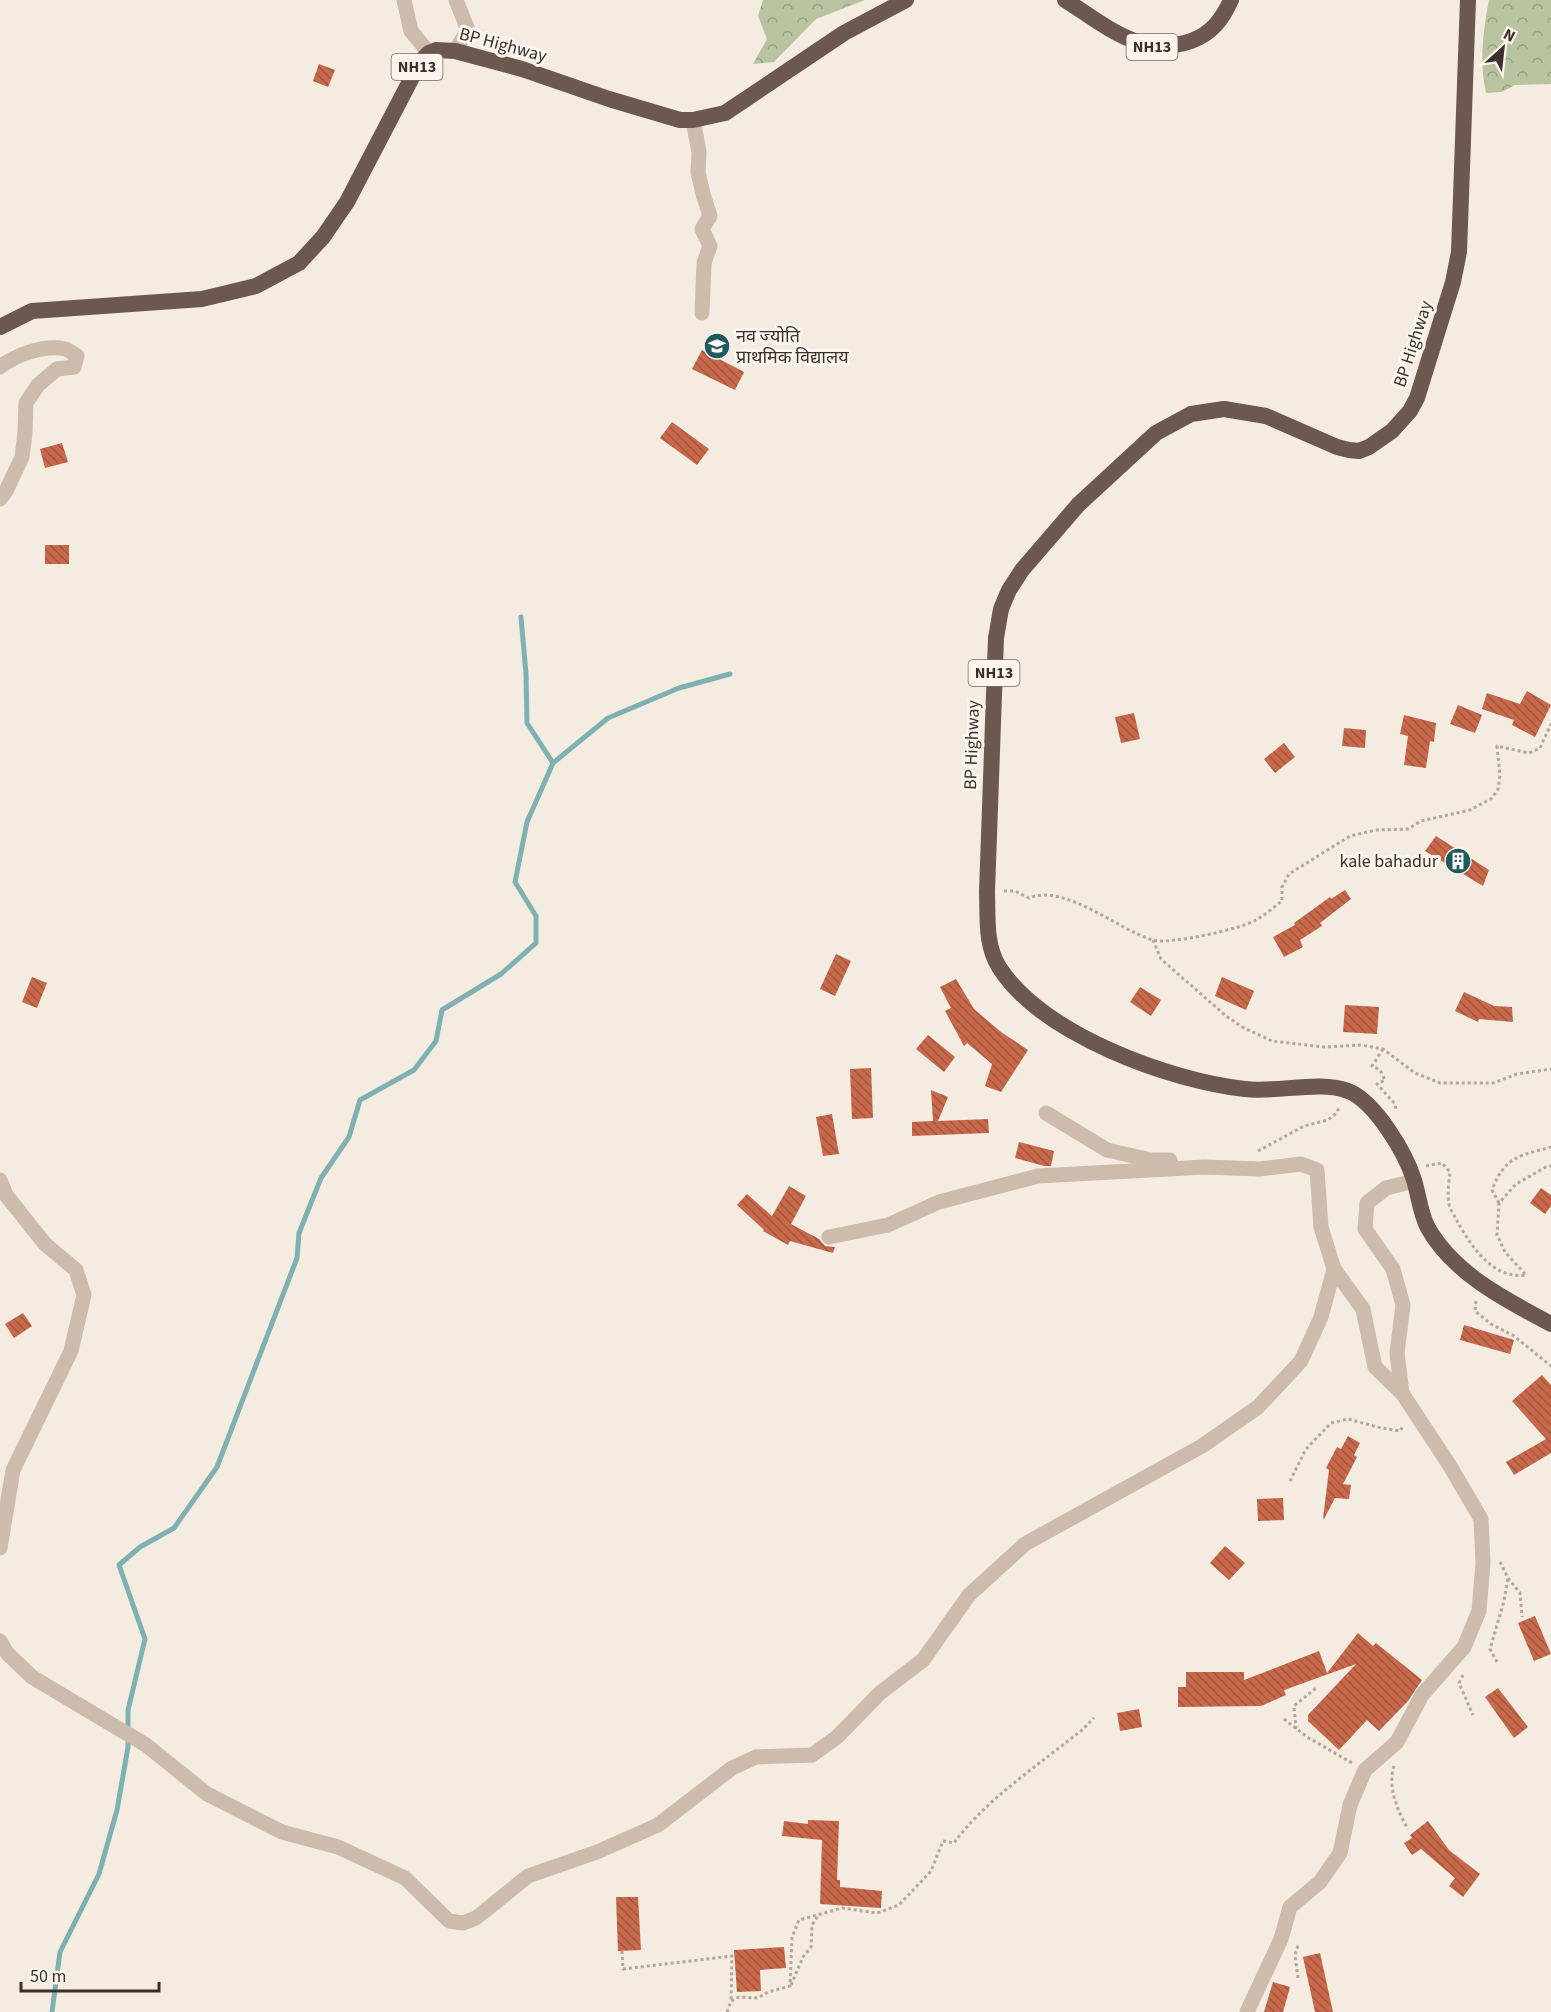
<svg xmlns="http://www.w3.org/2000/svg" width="1551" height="2012" font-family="'Source Sans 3','Noto Sans Devanagari',sans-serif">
<defs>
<pattern id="forest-crowns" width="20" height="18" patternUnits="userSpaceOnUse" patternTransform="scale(1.5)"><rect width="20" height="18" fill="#b8c4a0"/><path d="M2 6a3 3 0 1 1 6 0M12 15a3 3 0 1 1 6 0" fill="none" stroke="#97a083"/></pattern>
<pattern id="building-back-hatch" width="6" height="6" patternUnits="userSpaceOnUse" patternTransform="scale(1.5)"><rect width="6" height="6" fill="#c8694b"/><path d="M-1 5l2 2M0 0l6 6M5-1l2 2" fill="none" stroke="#a4573f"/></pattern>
</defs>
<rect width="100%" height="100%" fill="#f4ebe1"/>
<g fill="url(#forest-crowns)">
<polygon points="763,0 865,0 816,19 774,62 753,64 767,39 758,16"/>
<path d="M 1489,0 L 1551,0 L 1551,84 L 1515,85 L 1502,92 L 1486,93 C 1479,62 1483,32 1489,0 Z"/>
</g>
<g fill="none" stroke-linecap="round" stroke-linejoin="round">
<g stroke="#7fb0b2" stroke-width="5">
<polyline points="521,617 526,674 527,723 553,763"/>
<polyline points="52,2012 60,1952 99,1874 117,1810 128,1747 128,1710 145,1639 119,1565 140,1547 174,1528 217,1467 297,1258 299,1233 321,1178 349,1137 360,1100 414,1070 436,1041 442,1010 501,974 536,943 536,916 515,882 527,822 553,763 608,718 679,688 730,674"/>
</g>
</g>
<g fill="url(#building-back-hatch)">
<polygon points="319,64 335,70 328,87 313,81"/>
<polygon points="702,350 744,372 735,390 692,369"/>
<polygon points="672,422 709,449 697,465 660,438"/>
<polygon points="62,443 68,462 45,468 40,449"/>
<rect x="45" y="545" width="24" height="19"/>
<polygon points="1527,691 1551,705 1535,737 1512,725 1514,720 1482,709 1487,693 1520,704"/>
<polygon points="1458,705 1482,715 1475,733 1450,724"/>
<polygon points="1134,713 1140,739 1121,743 1115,717"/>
<polygon points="1404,715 1436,723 1434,742 1430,741 1426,768 1404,765 1408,736 1400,734"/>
<polygon points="1344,728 1366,730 1365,748 1342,746"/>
<polygon points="1284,743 1295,757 1275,773 1264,759"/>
<polygon points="1436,836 1489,870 1483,886 1425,851"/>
<polygon points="1345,890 1351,899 1320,923 1322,926 1300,940 1303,947 1284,957 1273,937 1295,925 1294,923 1330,897 1331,899"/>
<polygon points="836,954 851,961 835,996 820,989"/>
<polygon points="32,977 47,983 37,1008 22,1002"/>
<polygon points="1222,977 1254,991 1246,1010 1215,996"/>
<polygon points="956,979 974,1009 1001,1032 1028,1050 1001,1092 985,1086 992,1064 967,1043 964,1046 945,1011 951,1008 940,987"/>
<polygon points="1140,987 1161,1000 1151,1016 1130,1002"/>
<polygon points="1464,992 1494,1006 1512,1007 1513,1022 1479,1019 1478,1022 1455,1011"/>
<polygon points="1345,1005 1379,1007 1377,1034 1343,1032"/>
<polygon points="928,1035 955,1057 944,1072 916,1049"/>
<polygon points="871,1068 873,1118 852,1119 850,1069"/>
<polygon points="931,1090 948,1097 938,1121 988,1119 989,1133 912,1136 912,1122 933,1121"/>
<polygon points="832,1114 839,1154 823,1156 816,1117"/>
<polygon points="1019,1142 1054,1151 1051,1166 1044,1166 1015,1158"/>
<polygon points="789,1186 806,1196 791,1224 819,1239 825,1246 835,1247 833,1253 790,1241 788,1245 763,1231 764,1230 737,1205 747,1194 772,1216"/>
<polygon points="1541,1188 1551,1195 1551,1206 1545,1214 1530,1203"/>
<polygon points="23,1313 32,1326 14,1338 5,1324"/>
<polygon points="1464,1325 1514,1340 1510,1354 1460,1340"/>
<polygon points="1542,1375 1551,1385 1551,1453 1514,1475 1506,1462 1546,1439 1512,1401"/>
<polygon points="1348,1436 1360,1443 1354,1455 1357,1457 1343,1484 1351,1485 1349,1499 1335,1498 1324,1519 1323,1518 1329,1470 1326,1468 1337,1447 1341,1449"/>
<polygon points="1283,1498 1284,1520 1258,1521 1257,1499"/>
<polygon points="1225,1546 1245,1563 1229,1580 1210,1563"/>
<polygon points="1535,1616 1551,1654 1534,1661 1518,1623"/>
<polygon points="1358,1633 1373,1646 1376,1643 1422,1680 1408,1701 1379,1731 1367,1720 1339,1750 1308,1721 1308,1715 1356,1664 1284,1690 1286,1695 1261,1706 1178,1707 1178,1687 1186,1687 1186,1672 1244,1672 1244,1680 1319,1651 1327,1673"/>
<polygon points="1498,1688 1528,1727 1514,1738 1485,1697"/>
<polygon points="1139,1709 1142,1727 1120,1731 1117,1713"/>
<polygon points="808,1820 839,1821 837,1880 840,1880 840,1887 882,1891 881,1908 820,1904 822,1840 782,1836 784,1821 808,1824"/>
<polygon points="1428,1821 1449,1850 1480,1874 1463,1897 1449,1886 1455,1878 1421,1849 1412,1855 1404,1843 1412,1838 1410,1835"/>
<polygon points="616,1897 638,1897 641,1950 618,1951"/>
<polygon points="784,1947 786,1968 760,1970 761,1991 737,1992 734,1950"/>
<polygon points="1320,1953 1333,2012 1315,2012 1303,1957"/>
<polygon points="1273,1982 1290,1987 1283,2012 1264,2012"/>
</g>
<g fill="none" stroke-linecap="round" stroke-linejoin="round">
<g stroke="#b9a596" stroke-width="3" stroke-dasharray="3 3" stroke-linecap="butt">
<path d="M 1004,891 L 1015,891 L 1029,898 C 1065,883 1118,930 1153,940 C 1169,945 1241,929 1256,920 C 1265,915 1274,907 1282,901 L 1282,887 L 1289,874 L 1350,836 L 1376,830 L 1408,829 L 1421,821 L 1470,810 L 1492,798 L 1498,789 L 1500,775 L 1497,746 L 1529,753 L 1540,748 L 1551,724"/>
<polyline points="1153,940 1161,959 1226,1016 1244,1028 1272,1041 1324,1047 1362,1045 1383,1049 1415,1073 1440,1083 1493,1083 1517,1074 1551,1069"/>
<polyline points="1383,1049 1372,1066 1380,1070 1385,1080 1377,1084 1395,1104 1396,1110"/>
<polyline points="1258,1151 1304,1126 1328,1120 1335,1114 1340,1107"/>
<path d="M 1426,1166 L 1442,1163 L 1450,1172 C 1449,1182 1447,1194 1449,1204 C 1450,1210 1455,1216 1457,1221 C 1471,1246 1493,1280 1526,1275 L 1505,1252 L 1497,1235 L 1499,1203 L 1516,1184 L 1546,1167 L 1551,1166"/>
<path d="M 1499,1203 L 1492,1190 C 1505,1156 1519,1156 1551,1147"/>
<polyline points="1476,1301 1475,1311 1491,1324 1514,1336 1551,1366"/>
<polyline points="1290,1481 1306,1449 1331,1423 1348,1419 1381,1428 1400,1431 1403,1426"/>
<polyline points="1500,1562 1508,1578 1520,1593 1522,1617"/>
<polyline points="1497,1662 1490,1649 1504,1601 1508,1578"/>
<polyline points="1463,1675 1459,1683 1473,1715"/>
<polyline points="1284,1719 1307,1737 1352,1763"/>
<polyline points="1296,1729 1294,1706 1316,1688"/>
<path d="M 1394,1766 C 1387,1786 1398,1812 1408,1829"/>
<polyline points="622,1951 623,1969 732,1956 731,2001"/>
<polyline points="1298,1978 1295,1955 1298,1945"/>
<polyline points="791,1985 803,1957 811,1947 812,1925 819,1914"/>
<path d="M 727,2012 L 731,2001 L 739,1997 L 758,1998 L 768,1992 L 790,1986 L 792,1937 L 799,1920 L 842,1908 L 877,1913 L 899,1905 L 931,1871 L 943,1841 L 954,1843 C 984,1801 1041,1763 1082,1730 L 1094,1718"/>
</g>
<g stroke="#cdbbac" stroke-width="15">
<polyline points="404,0 411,31 429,53"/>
<polyline points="455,51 468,30 456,0"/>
<polyline points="693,120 699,152 698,172 703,194 710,216 702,229 710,246 704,263 702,313"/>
<path d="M 0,367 C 16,355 44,344 65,349 C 69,350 74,354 77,356 L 74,367 L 57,369 L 38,385 L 26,403 L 25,433 L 22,457 L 6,491 L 0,499"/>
<polyline points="1046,1113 1107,1150 1151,1160 1170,1160"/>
<polyline points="0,1180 6,1195 45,1244 76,1270 84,1295 71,1351 13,1470 0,1548"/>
<polyline points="829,1237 888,1225 939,1202 1038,1176 1205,1167 1259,1169 1301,1164 1317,1170 1321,1227 1334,1269 1363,1309 1375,1367 1402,1393"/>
<polyline points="0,1641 7,1653 32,1677 146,1745 207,1794 282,1832 338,1847 405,1878 449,1921 463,1923 476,1918 528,1876 597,1852 658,1825 732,1768 756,1757 812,1755 837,1737 880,1693 923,1660 969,1595 1025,1544 1202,1446 1258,1407 1301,1361 1321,1317 1334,1269"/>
<polyline points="1247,2012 1281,1939 1290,1907 1320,1882 1340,1853 1350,1805 1365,1770 1397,1742 1422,1695 1464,1647 1479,1611 1483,1563 1481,1519 1450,1466 1402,1393 1397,1353 1403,1305 1393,1269 1365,1229 1367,1203 1386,1188 1414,1181"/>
</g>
<g stroke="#6c584f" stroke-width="16">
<path d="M 1065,0 C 1105,25 1141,59 1191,41 C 1211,34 1222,20 1231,0"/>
<path d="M 1468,0 L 1459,252 L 1453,282 L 1417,398 L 1410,411 L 1392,431 L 1369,447 L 1359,451 L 1349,450 L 1337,447 L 1266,416 L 1224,409 L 1191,414 L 1156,433 L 1078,505 L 1022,570 L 1009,590 L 1001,609 L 996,638 L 987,892 C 988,917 985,945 999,967 C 1041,1034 1170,1081 1245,1089 C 1276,1093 1321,1080 1348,1091 C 1375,1101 1406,1154 1414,1180 C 1419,1196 1420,1213 1428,1228 C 1454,1274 1506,1300 1551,1324"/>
<polyline points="0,327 32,311 202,299 256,286 299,263 323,237 347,202 420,62 429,53 436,50 455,51 522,69 609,99 680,120 693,120 725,113 844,33 906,0"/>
</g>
</g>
<defs>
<symbol id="school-disc" viewBox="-11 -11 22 22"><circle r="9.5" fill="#1f5a5e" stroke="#fbf5ee"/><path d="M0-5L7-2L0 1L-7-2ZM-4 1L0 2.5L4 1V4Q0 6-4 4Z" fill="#fff"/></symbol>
<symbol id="building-disc" viewBox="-11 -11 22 22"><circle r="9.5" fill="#1f5a5e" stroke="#fbf5ee"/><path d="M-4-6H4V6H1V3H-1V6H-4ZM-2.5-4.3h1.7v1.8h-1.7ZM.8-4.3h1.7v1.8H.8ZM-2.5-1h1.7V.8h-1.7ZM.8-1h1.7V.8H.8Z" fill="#fff"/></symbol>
</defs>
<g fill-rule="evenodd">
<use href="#school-disc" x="702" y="331" width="30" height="30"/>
<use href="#building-disc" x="1443" y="846" width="30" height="30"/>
</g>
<g text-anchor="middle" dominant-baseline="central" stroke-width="6" stroke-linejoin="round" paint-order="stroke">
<g fill="#fbf5ee" stroke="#756b66" stroke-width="1.5">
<rect x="1126.5" y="34" width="51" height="26" rx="4.5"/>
<rect x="391.5" y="54" width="51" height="26" rx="4.5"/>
<rect x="968.5" y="660" width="51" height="26" rx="4.5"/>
</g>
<g font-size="16" font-weight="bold" fill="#3b302b">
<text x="1152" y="47">NH13</text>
<text x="417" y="67">NH13</text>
<text x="994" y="673">NH13</text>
</g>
<g font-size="18" fill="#3b302b" stroke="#fbf5ee">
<text transform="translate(503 45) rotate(15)">BP Highway</text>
<text transform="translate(1413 344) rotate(-72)">BP Highway</text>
<text transform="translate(972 745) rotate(-88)">BP Highway</text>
</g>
<g font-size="18" fill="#3b302b" stroke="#fbf5ee" text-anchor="start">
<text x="736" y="336">नव ज्योति<tspan x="736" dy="21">प्राथमिक विद्यालय</tspan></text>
<text x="1438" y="861" text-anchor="end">kale bahadur</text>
</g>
</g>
<g transform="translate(1503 48) rotate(27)" stroke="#fbf5ee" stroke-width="4.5" paint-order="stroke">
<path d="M0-4.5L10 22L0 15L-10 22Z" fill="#3b302b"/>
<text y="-9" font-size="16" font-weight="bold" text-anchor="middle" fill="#3b302b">N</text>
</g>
<path d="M21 1982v9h138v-9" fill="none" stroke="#3b302b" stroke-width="3"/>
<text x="30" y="1982" font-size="18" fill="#3b302b" stroke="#fbf5ee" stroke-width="4.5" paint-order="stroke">50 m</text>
</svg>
